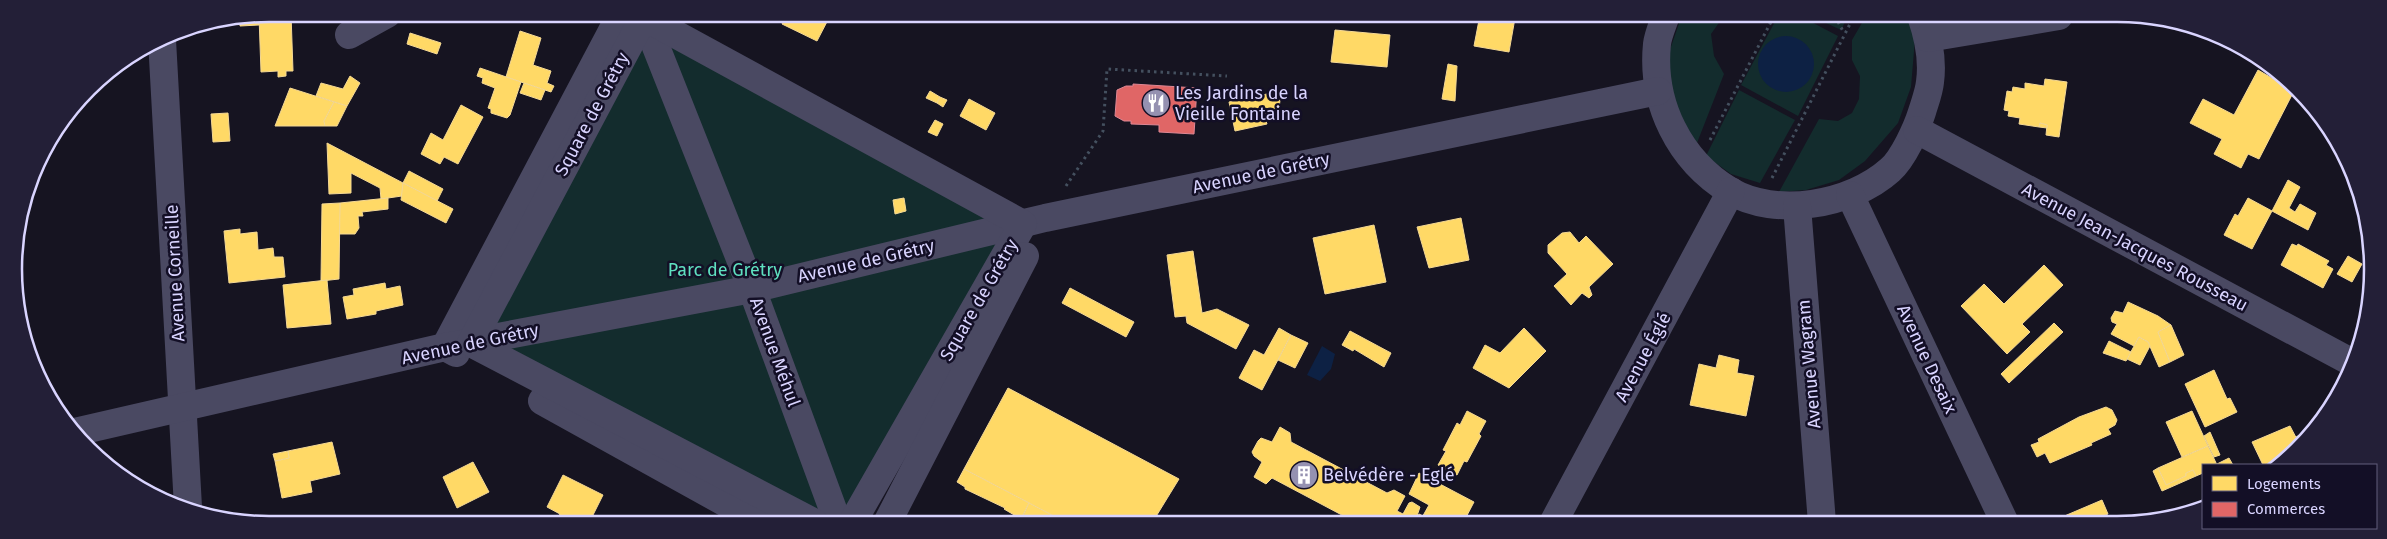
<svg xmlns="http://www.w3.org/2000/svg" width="2387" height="539" font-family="'Fira Sans',sans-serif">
<rect width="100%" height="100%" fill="#161421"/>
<g fill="#132c2d">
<polygon points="1682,15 1731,15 1723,17 1711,34 1714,56 1724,74 1695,148 1677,110 1666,61"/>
<polygon points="1778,16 1800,16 1838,36 1798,116 1741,85"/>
<polygon points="1811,16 1848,16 1841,30"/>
<polygon points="1866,16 1910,16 1915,39 1911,87 1898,123 1865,161 1839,180 1806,190 1779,192 1819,119 1838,121 1852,113 1859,99 1860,76 1852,60 1852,40"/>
<polygon points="644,17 1023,224 852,523 815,523 471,343"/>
<polygon points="1739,90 1795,120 1760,183 1731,174 1706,156"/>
</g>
<g fill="#0d2144">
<circle cx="1786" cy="64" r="28"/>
<polygon points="1322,346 1335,354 1331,369 1320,381 1307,375"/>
</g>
<g fill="#ffd966" stroke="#f4d894">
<polygon points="270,14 291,14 293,71 286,71 286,76 278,77 278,71 261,72 259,16"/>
<polygon points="768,14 831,14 817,41 782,24 783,22"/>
<polygon points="1480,15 1503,15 1515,18 1509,52 1474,46"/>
<polygon points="259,16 259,25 240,26 240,20"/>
<polygon points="1335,30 1390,35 1387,67 1331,62"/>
<polygon points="520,31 541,38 533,65 551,71 547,83 554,86 551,92 506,77"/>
<polygon points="410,33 441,43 437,54 407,44"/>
<polygon points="1448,64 1457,66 1455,101 1442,99"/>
<polygon points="480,68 521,82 510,115 507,118 491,113 491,109 488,108 495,88 482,83 483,78 477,76"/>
<polygon points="2258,70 2294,91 2259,159 2248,154 2241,168 2214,154 2222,139 2190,123 2203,99 2234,115"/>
<polygon points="350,76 360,83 347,106 316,96 321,83 343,89"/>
<polygon points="2045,79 2067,82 2059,137 2046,135 2047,125 2040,123 2039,127 2019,124 2020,118 2008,116 2009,111 2004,110 2007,91 2012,92 2013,87 2025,89 2025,83 2044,86"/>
<polygon points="524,83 545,90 541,100 520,93"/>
<polygon points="290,88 334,102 324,121 325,126 275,126"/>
<polygon points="930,91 940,97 937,103 926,98"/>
<polygon points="1281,91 1278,118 1266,121 1267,124 1235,131 1229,102"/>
<polygon points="940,97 947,100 943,107 937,103"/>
<polygon points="969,99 995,113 986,130 960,116"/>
<polygon points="334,102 347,106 337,126 325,126 324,121"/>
<polygon points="461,105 483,117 458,164 444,157 440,164 421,154 431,133 443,140"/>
<polygon points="228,113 230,141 213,142 211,114"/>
<polygon points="935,120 943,124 937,136 928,132"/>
<polygon points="2040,123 2047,125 2047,128 2039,127"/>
<polygon points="327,143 403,183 402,196 381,199 380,188 351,173 351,193 329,194"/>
<polygon points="409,171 443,189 437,201 403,183"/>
<polygon points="2288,180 2300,187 2289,208 2295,212 2300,204 2316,213 2308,230 2272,211"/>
<polygon points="403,183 453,209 446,223 401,200"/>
<polygon points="388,198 388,209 362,212 363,216 358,216 359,228 355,234 339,234 340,203"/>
<polygon points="904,198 906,211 895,214 893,200"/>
<polygon points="2248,198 2272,211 2252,249 2224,235 2235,214 2238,216"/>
<polygon points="340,203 339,279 321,281 322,204"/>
<polygon points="1461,218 1469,260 1429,268 1417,227"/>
<polygon points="1374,225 1386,282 1325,294 1313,238"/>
<polygon points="240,229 240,234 257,232 258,250 273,248 274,257 283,257 285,277 229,283 224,231"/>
<polygon points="1570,232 1579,243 1586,236 1613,264 1589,287 1592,295 1589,298 1582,293 1571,305 1554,286 1567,274 1548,253 1548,245 1562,233"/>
<polygon points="2292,244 2297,246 2298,244 2329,261 2326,265 2333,269 2323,288 2281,265"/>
<polygon points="1193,251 1202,313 1217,309 1249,325 1236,349 1187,323 1186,316 1175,317 1167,255"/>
<polygon points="2348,256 2362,264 2352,282 2337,274"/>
<polygon points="2044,265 2063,285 2022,324 2030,332 2007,354 1961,306 1984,284 2004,304"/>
<polygon points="327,280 331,324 287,328 283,285"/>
<polygon points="385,283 386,289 400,286 403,305 376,311 376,314 347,319 343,297 354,295 353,289"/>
<polygon points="1070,288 1134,322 1126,337 1062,303"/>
<polygon points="2370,291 2371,303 2368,312 2368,309 2363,305"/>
<polygon points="2128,302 2158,316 2171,325 2158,332 2170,362 2159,367 2148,342 2139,337 2134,346 2111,334 2117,324 2112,322 2111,318 2115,311 2123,313"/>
<polygon points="2054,323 2063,332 2009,383 2001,374"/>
<polygon points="2171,325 2184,355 2170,362 2158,332"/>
<polygon points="1279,328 1291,335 1262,390 1239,378 1254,350 1264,355"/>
<polygon points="1524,328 1546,351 1509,388 1473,368 1485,345 1500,353"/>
<polygon points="1350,331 1391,353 1384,367 1354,349 1353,351 1342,345"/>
<polygon points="1291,335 1308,343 1295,368 1278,360"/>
<polygon points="2139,337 2148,342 2150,346 2140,365 2127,359"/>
<polygon points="2109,341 2131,352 2126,361 2103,353"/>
<polygon points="1719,355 1739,360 1737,373 1754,376 1746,416 1690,405 1699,364 1716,368"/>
<polygon points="2214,370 2227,399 2230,398 2237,412 2205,427 2185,384"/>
<polygon points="1008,388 1179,479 1152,523 1067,523 964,469"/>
<polygon points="2106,407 2112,410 2117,420 2115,425 2108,429 2111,434 2091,443 2092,445 2050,463 2045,453 2037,457 2031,445 2039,442 2038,439 2079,417"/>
<polygon points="1467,411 1486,421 1479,434 1481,436 1467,462 1464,461 1457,475 1438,465 1446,451 1443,450 1457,423 1460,425"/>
<polygon points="2192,411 2208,446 2182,457 2166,422"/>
<polygon points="2290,426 2301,447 2287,459 2286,457 2263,465 2252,442"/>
<polygon points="1280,427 1290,433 1291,442 1387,493 1394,490 1405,496 1397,511 1403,514 1409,503 1412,502 1420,507 1416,519 1420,521 1429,505 1409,494 1419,473 1474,502 1463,523 1457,521 1456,523 1357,523 1272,478 1266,484 1254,477 1262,462 1254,456 1252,452 1258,441 1261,438 1272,442"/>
<polygon points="2307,431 2309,435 2301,447 2296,437"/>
<polygon points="2210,432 2220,455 2214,457 2204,436"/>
<polygon points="332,442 340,474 310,481 312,492 282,498 275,461 289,458 288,451"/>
<polygon points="2208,446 2217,465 2203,465 2203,473 2196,476 2193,470 2186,473 2186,476 2166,485 2158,468"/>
<polygon points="288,451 289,458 275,461 273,454"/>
<polygon points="2229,458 2233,465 2217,465 2217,464"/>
<polygon points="473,462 489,492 457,508 443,477"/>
<polygon points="2158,468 2166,485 2186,476 2186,473 2193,470 2196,476 2162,491 2153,471"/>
<polygon points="964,469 1029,503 1021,519 1004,509 1005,508 965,489 965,487 957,482"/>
<polygon points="563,475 603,495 589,523 574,521 573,523 559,523 557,519 560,514 547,507"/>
<polygon points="2102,500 2108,514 2086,523 2048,523"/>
<polygon points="1029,503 1067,523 1032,523 1022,518"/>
<polygon points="1419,514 1423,516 1420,521 1416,519"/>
</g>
<polygon fill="#e06666" stroke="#de8794" points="1133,84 1197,88 1194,134 1159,132 1159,125 1131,124 1131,121 1124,121 1115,116 1117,90 1126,86 1133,86"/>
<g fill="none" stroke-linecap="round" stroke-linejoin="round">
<g stroke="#44505f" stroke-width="3" stroke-dasharray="2.5 4" stroke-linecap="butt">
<polyline points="1835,16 1844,33"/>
<polyline points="1710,140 1774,16"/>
<polyline points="1772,178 1854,16"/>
<polyline points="1066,186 1103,131 1107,69 1227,76"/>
</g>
<g stroke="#4a4962" stroke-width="28">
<polyline points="643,14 752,289 838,523"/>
<path d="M 1666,15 C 1663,24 1658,35 1657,44 C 1651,103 1679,160 1730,191 C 1776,218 1851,205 1890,170 C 1903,159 1917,128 1922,112 C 1925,102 1929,92 1930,82 C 1933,60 1928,36 1921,16"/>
<polyline points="349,35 387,14"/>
<polyline points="1928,38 2059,16"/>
<polyline points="162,40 188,507"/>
<polyline points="1917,130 2353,363"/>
<polyline points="1850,195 2005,523"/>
<polyline points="1797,206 1822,523"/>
<polyline points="456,353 445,347 621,14"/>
<polyline points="542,401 762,523"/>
<polyline points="75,432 445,347 752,289 1045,218 1658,91"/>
<polyline points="815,523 471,343 644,17 1023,224 852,523"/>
<polyline points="887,523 1025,256"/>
<polyline points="1553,523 1731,191"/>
</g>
</g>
<defs>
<symbol id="restaurant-disc" viewBox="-11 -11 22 22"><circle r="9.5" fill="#9591b1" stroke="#130f26"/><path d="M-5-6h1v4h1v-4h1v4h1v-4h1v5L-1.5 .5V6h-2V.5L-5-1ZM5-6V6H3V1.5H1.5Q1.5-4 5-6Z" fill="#fff"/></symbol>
<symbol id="building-disc" viewBox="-11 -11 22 22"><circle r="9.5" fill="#9591b1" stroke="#130f26"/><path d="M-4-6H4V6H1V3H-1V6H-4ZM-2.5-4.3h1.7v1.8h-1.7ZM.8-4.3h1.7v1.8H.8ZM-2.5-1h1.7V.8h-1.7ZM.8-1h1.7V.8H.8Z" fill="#fff"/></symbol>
</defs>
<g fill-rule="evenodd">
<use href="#restaurant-disc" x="1140" y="87" width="32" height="32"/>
<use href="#building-disc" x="1288" y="459" width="32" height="32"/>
</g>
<g text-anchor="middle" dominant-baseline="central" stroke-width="5" stroke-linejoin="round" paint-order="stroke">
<g font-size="18" fill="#d9d4ff" stroke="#130f26" text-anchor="start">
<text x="1175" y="93">Les Jardins de la<tspan x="1175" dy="21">Vieille Fontaine</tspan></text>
<text x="1323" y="475">Belvédère - Eglé</text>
</g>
<g font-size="18" fill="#d9d4ff" stroke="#130f26">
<text transform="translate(592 114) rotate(-62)">Square de Grétry</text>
<text transform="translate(1261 173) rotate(-12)">Avenue de Grétry</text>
<text transform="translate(2135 247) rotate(28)">Avenue Jean-Jacques Rousseau</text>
<text transform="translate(866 261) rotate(-13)">Avenue de Grétry</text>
<text transform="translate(175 273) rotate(-93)">Avenue Corneille</text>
<text transform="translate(979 300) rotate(-60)">Square de Grétry</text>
<text transform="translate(470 344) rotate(-12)">Avenue de Grétry</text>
<text transform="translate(775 352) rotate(70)">Avenue Méhul</text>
<text transform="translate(1643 357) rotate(-62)">Avenue Églé</text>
<text transform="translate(1927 359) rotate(65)">Avenue Desaix</text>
<text transform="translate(1809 364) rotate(-95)">Avenue Wagram</text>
</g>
<g font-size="18" fill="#5fe0c0" stroke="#130f26">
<text x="725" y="270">Parc de Grétry</text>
</g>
</g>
<path d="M0 0H2387V539H0ZM269 22H2117A247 247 0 0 1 2364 269V269A247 247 0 0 1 2117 516H269A247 247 0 0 1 22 269V269A247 247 0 0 1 269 22Z" fill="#231f37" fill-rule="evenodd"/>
<path fill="none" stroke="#d9d4ff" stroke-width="2.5" d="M269 22H2117A247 247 0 0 1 2364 269V269A247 247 0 0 1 2117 516H269A247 247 0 0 1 22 269V269A247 247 0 0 1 269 22Z"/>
<rect x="2202" y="464" width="175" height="65" fill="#130f26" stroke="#625e7d"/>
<rect x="2212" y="476" width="25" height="15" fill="#ffd966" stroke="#625e7d"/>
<text x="2247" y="489" font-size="15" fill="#d9d4ff">Logements</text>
<rect x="2212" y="502" width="25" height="15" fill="#e06666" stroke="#625e7d"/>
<text x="2247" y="514" font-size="15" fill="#d9d4ff">Commerces</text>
</svg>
